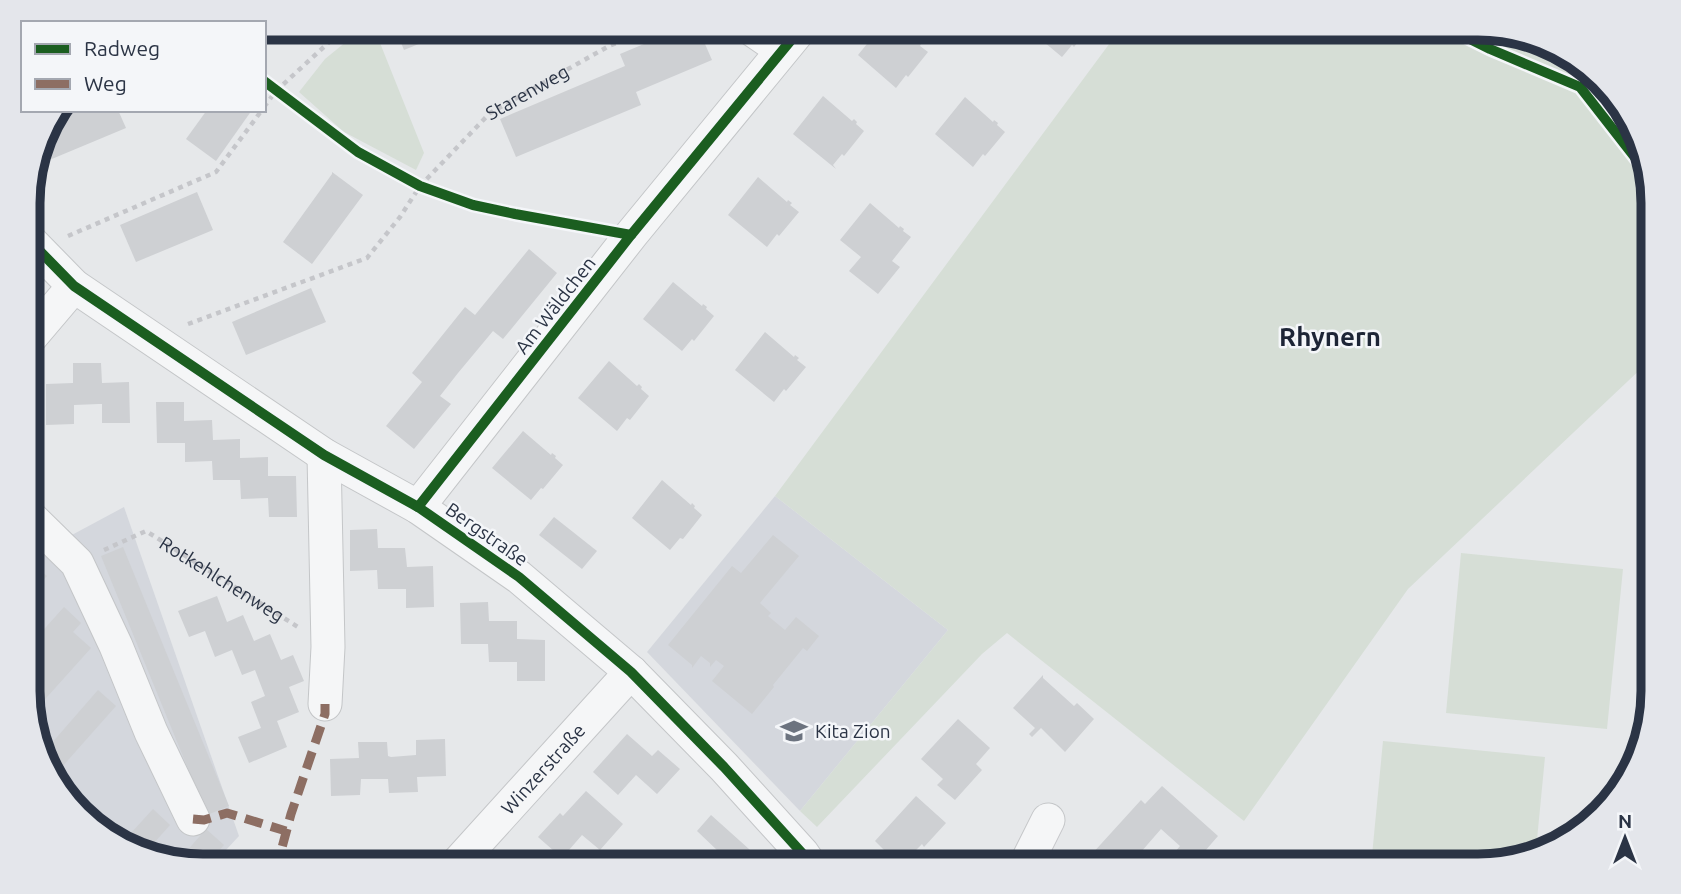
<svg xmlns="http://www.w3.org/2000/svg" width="1681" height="894" font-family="Ubuntu,sans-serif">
<rect width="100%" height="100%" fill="#e6e8ea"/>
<g fill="#d4d7dd">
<polygon points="775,496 948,630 800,811 647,652"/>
<polygon points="124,507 239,836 211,866 203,866 125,848 58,789 30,714 29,558"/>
</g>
<g fill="#d6ded6">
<polygon points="363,28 374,28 424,153 416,170 344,132 299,92 325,59"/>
<polygon points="1121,28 1478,28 1556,46 1623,105 1652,181 1652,364 1646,364 1408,589 1244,821 1007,633 982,654 817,827 800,811 948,630 775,496"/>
<polygon points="1461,553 1623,569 1607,729 1446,713"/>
<polygon points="1383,741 1545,757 1536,850 1489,866 1371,866"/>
</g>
<g fill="#ced0d3">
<polygon points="395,28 458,28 404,50"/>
<polygon points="682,28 698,28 712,60 636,92 641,105 516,157 500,119 625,66 620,54"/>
<polygon points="880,28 902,28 901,29 916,42 918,41 921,44 920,46 928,52 908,77 906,75 896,88 858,55"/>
<polygon points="1027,28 1089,28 1074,47 1072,45 1062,57"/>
<polygon points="823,96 852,121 854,119 857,122 856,124 864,131 844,156 842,154 833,165 836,169 793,134"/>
<polygon points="965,97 993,122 994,120 998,123 997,125 1005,132 985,156 983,154 973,167 935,134"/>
<polygon points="72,110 118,110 126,128 35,166 46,125 51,120"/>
<polygon points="207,110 252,110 216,161 186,139"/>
<polygon points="332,172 363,195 312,264 283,242 332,174"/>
<polygon points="758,177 787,202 788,200 792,203 790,205 799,212 779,236 777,234 767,247 728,215"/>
<polygon points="197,192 213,230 136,262 120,225"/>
<polygon points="870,203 899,228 900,226 904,229 903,231 911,237 892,261 900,267 878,294 849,271 861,257 840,240"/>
<polygon points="529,249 557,273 503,339 493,331 458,373 440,396 451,404 414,449 386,426 422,382 412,373 465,307 475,315"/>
<polygon points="673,282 702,306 703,304 707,307 706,309 714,316 694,341 692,339 682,351 643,319"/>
<polygon points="311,288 326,322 246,355 232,322"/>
<polygon points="765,332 794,357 795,355 799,358 797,360 806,367 786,391 784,389 774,402 735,370"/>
<polygon points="609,361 637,386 639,384 642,387 641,389 649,396 630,420 627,418 617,431 578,398"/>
<polygon points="73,363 101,363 102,383 129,382 130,423 102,423 102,404 99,404 74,405 74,424 46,425 46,384 73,383"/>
<polygon points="156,402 184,402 184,421 212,420 213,440 240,439 240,458 268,457 268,476 296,476 297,517 269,517 268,498 241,499 240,480 213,480 212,461 185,462 185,443 157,443"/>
<polygon points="523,431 551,455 552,453 556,456 555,458 563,465 543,489 541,488 531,500 492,468"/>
<polygon points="662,480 691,505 692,503 695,506 694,508 702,515 683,539 680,538 670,550 632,518"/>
<polygon points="554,517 597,551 582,569 539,535"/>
<polygon points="377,529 378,548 405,548 407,567 433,566 434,607 406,608 406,589 378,589 377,570 350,571 350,530"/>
<polygon points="773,535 799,556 760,603 771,613 768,616 785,630 796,617 819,636 807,651 803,648 773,685 774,687 752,714 712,681 724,666 716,660 710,667 710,663 701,656 692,668 692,665 668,645 732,566 741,573"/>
<polygon points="123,547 229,806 207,815 101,556"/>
<polygon points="29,561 47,576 29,596"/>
<polygon points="217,596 227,622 243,615 254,641 270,634 281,660 293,655 304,681 289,687 299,712 277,721 287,747 249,763 238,737 261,728 251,702 265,696 255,670 242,675 232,650 215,657 205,631 189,637 178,611"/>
<polygon points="488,602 489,621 517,621 517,639 545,640 545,681 517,681 517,662 489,662 488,644 461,644 460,603"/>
<polygon points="64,607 81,623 73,632 91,648 30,716 29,646"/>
<polygon points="1043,675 1043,678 1074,706 1077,703 1094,719 1065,752 1041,728 1032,737 1029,734 1035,728 1013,708"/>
<polygon points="98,690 116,706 53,777 44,752"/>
<polygon points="958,719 990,748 976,764 982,770 955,800 937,785 943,779 921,759"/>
<polygon points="627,734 652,756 658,750 680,769 657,794 636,775 618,795 593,772"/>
<polygon points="445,739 446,776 417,777 418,792 389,793 388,779 361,779 360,795 331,796 330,759 359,758 358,742 387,742 388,756 391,757 416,755 416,740"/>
<polygon points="1162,786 1218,836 1192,866 1163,866 1180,846 1161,829 1134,860 1141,866 1081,866 1141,800 1145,804"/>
<polygon points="586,791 623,824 600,850 582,835 562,858 538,837 560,813 563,816"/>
<polygon points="916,796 946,823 924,847 922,844 916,850 933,866 893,866 897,863 875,841"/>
<polygon points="153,809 170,825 145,853 125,848 121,844"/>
<polygon points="711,815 759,858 751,866 704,866 718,851 697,831"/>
<polygon points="206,829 224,845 205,866 179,860"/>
</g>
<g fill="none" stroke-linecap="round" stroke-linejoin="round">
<defs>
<g id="minor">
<polyline points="750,28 782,50"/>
<polyline points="29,240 74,286 324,455 418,507 519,577 631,672 724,767 802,853 811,866"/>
<polyline points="29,339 74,286"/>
<polyline points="324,455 328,647 325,704"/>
<polyline points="418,507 631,235 801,28"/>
<polyline points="29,516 77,563 116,646 151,732 193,819"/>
<path id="s3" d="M 455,866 L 631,672"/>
<polyline points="1025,866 1048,820"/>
</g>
</defs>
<use href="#minor" stroke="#c4c6c8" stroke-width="35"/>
<g stroke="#c5c6ca" stroke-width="4.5" stroke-dasharray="5 5" stroke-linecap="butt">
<polyline points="339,33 345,28"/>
<polyline points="264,107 276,91 339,33 337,28"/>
<polyline points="68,236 216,172 262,110"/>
<path id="s1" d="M 188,324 L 367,258 L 400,217 L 420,186 L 490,113 L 609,46 L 653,28"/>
<path id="s2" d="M 104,550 L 146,531 L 298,627"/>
</g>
<use href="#minor" stroke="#f5f6f7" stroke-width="33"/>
<g stroke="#8d6e63" stroke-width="9" stroke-dasharray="18 9" stroke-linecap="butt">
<polyline points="193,819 204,820 227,813 286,831"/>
<polyline points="266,866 280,855 291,814 325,714 325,704"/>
</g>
<defs>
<g id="cycleway">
<polyline points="1448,28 1490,49 1580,87 1651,178"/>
<polyline points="264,81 358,152 420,186 473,205 515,214 631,235"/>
<polyline points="29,240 74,286 324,455 418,507 519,577 631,672 724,767 802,853 811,866"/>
<polyline points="418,507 631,235 801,28"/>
</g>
</defs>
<use href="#cycleway" stroke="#f4f6f9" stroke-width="15"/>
<use href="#cycleway" stroke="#1b5e20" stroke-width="10"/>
</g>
<defs>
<symbol id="school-bare" viewBox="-9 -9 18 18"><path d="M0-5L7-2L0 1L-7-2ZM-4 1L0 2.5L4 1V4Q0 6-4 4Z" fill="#6c737f" stroke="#f4f6f9" stroke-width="2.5" paint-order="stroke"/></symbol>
</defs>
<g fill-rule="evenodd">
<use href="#school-bare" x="775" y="712" width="38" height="38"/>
</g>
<g text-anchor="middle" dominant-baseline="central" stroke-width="5" stroke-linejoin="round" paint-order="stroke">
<g font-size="19" fill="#2b3445" stroke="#f4f6f9">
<text stroke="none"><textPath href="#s1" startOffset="424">Starenweg</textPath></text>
<text transform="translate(555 305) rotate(-52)">Am Wäldchen</text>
<text transform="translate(487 534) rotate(35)">Bergstraße</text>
<text stroke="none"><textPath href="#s2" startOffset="136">Rotkehlchenweg</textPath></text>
<text stroke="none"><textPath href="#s3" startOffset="131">Winzerstraße</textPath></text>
</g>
<g font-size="19" fill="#2b3445" stroke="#f4f6f9" text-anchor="start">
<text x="815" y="731">Kita Zion</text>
</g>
<g font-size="26" font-weight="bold" fill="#1d2536" stroke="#f4f6f9">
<text x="1330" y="336">Rhynern</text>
</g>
</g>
<path d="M0 0H1681V894H0ZM203 40H1478A163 163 0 0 1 1641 203V691A163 163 0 0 1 1478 854H203A163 163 0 0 1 40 691V203A163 163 0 0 1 203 40Z" fill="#e4e6eb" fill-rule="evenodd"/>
<path fill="none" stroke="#2b3445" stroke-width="9" d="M203 40H1478A163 163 0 0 1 1641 203V691A163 163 0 0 1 1478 854H203A163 163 0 0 1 40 691V203A163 163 0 0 1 203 40Z"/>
<rect x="21" y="21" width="245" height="91" fill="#f4f6f9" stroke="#a4a8b1" stroke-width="2"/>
<rect x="35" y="44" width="35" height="10" fill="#1b5e20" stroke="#a4a8b1" stroke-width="2"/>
<text x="84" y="56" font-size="21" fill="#2b3445">Radweg</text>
<rect x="35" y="79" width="35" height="10" fill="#8d6e63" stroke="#a4a8b1" stroke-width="2"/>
<text x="84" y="91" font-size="21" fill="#2b3445">Weg</text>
<g transform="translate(1625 838)" stroke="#f4f6f9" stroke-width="5" paint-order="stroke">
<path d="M0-5L12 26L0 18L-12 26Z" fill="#2b3445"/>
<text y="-10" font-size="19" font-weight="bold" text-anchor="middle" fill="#2b3445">N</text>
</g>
</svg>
